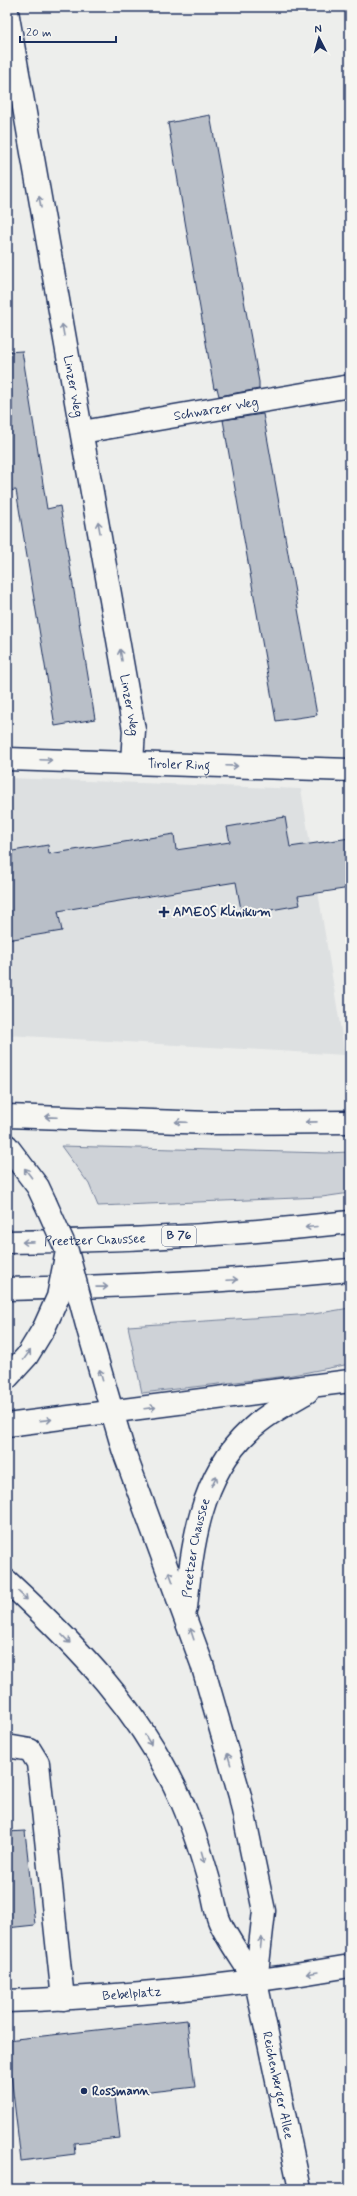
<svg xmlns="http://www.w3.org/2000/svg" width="357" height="2196" font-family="Mynerve,sans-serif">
<rect width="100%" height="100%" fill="#edeeec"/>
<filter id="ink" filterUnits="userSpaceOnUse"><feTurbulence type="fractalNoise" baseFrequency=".025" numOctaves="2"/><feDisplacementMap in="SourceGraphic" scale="8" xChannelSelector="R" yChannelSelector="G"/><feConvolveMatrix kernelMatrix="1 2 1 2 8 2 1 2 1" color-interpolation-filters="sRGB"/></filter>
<g filter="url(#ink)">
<polygon fill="#dde0e1" points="7,778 301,789 345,1055 7,1035"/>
<g fill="#ced2d7" stroke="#74809a">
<polygon points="61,1146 326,1153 350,1152 350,1193 322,1197 98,1206 89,1184"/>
<polygon points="350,1308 350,1364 287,1376 142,1393 128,1326 314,1314"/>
</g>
<g fill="#b9bfc8" stroke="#1b2f5e">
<polygon points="210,115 259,382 259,389 219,396 217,388 214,389 168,123"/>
<polygon points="22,351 47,509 60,506 95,719 55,726 16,490 7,491 7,352"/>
<polygon points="263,414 317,715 276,721 223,420"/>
<polygon points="285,817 290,847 350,838 350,888 298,896 300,905 242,915 236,882 58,911 62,931 7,940 7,852 48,845 49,854 174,834 176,850 230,842 227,827"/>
<polygon points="25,1831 35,1925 7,1928 7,1832"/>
<polygon points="187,2020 195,2087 115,2096 120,2138 74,2143 75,2154 21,2161 7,2040"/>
</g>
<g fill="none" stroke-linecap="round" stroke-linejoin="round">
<defs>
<g id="minor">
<path id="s1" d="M 7,11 L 134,730 L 132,763"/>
<path id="s2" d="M 82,432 L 350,386"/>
<path id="s3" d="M 7,759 L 350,770"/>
<polyline points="7,1116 210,1123 350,1122"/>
<polyline points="7,1146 38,1187 45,1202"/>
<path id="s4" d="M 88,1329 L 123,1449 L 202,1664 L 240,1796 L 264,1911 L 256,1982 L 300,2189"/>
<polyline points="7,1378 27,1356 44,1328"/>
<polyline points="7,1425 350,1381"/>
<path d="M 7,1581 C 78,1647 142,1712 182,1802 C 194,1830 203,1859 211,1888 C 214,1898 215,1910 219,1920 C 226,1938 246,1964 256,1982"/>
<path id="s5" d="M 186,1608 C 192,1546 200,1476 249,1431 C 265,1415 287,1404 307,1392"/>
<polyline points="7,1746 30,1750 38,1763 63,1999"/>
<path id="s6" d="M 7,2001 C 122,1997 237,1986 350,1966"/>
</g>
<g id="highway">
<path id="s7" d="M 7,1242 C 121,1241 236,1235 350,1222"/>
<path d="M 7,1289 C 122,1287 236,1281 350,1270"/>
</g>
</defs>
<use href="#minor" stroke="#1b2f5e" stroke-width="25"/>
<use href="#highway" stroke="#1b2f5e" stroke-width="25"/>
<use href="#minor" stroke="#f6f6f2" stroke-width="22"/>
<use href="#highway" stroke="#f6f6f2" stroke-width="22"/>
<defs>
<g id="minor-bridge">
<polyline points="45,1202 67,1251 88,1329"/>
<polyline points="44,1328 58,1297 66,1256"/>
</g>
</defs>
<use href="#minor-bridge" stroke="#1b2f5e" stroke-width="25" stroke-linecap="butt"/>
<use href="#minor-bridge" stroke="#f6f6f2" stroke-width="22"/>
</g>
<defs><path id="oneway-shaft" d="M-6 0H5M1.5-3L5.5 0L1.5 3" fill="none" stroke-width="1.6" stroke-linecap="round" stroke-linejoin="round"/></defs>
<g stroke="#8892a8">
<use href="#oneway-shaft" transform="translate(40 202) rotate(-100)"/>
<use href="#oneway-shaft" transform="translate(63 330) rotate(-100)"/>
<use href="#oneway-shaft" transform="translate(99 527) rotate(-100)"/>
<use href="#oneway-shaft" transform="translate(121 655) rotate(-100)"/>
<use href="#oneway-shaft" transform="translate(46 760) rotate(2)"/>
<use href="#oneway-shaft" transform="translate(232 766) rotate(2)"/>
<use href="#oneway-shaft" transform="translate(51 1117) rotate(-178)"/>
<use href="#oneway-shaft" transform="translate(181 1122) rotate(-178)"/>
<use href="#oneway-shaft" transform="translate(311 1122) rotate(179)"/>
<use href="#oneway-shaft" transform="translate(28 1173) rotate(-127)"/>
<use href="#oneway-shaft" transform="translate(311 1227) rotate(175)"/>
<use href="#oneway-shaft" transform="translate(28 1242) rotate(179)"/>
<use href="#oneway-shaft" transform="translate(232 1280) rotate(-3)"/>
<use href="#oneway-shaft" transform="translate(102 1287) rotate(-1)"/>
<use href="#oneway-shaft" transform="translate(27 1355) rotate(-54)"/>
<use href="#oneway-shaft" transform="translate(101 1375) rotate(-106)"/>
<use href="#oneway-shaft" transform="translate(150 1408) rotate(-7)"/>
<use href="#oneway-shaft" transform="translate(46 1420) rotate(-6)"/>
<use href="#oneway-shaft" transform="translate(214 1481) rotate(-64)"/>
<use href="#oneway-shaft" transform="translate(171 1577) rotate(-110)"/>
<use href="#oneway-shaft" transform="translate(23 1596) rotate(43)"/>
<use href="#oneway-shaft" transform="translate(192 1634) rotate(-108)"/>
<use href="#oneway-shaft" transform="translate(66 1639) rotate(46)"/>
<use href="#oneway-shaft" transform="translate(148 1740) rotate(58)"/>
<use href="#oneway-shaft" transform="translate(229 1759) rotate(-106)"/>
<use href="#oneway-shaft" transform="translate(203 1857) rotate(74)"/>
<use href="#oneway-shaft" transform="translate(261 1943) rotate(-84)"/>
<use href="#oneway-shaft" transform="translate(312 1973) rotate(170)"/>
</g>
</g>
<g fill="#1b2f5e" stroke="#f6f6f2" stroke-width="1.5">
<path d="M162 906h4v4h4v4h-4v4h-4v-4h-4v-4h4z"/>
<circle cx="84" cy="2091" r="4"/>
</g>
<g text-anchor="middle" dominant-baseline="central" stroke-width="4" stroke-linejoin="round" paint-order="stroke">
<rect fill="#f6f6f2" stroke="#5d6b8a" stroke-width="1" x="162" y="1226" width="34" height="20" rx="3"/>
<g font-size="12" font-weight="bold" fill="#1b2f5e">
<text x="179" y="1236">B 76</text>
</g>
<g font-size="13" fill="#1b2f5e" stroke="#f6f6f2">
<text stroke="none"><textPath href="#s1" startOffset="381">Linzer Weg</textPath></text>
<text stroke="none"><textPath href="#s2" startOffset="136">Schwarzer Weg</textPath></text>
<text stroke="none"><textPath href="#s1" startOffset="705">Linzer Weg</textPath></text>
<text stroke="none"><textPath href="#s3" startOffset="172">Tiroler Ring</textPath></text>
<text stroke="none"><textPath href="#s7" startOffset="88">Preetzer Chaussee</textPath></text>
<text stroke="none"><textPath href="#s5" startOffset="61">Preetzer Chaussee</textPath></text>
<text stroke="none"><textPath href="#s6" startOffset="125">Bebelplatz</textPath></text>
<text stroke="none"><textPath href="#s4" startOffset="786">Reichenberger Allee</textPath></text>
</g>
<g font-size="13" font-weight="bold" fill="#1b2f5e" stroke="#f6f6f2" text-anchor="start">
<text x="173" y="912">AMEOS Klinikum</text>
<text x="92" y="2091">Rossmann</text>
</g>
</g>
<rect width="357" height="2196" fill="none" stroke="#f6f6f2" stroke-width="24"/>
<rect x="12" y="12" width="333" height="2172" fill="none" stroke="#1b2f5e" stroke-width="1.5" filter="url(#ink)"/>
<g transform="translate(319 38) rotate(354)" stroke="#f6f6f2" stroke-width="3" paint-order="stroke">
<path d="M0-3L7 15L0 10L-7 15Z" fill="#1b2f5e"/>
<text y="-6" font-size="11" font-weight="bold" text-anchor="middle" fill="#1b2f5e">N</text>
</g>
<path d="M20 36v6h96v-6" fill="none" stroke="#1b2f5e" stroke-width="2"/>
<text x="26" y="36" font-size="12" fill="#1b2f5e" stroke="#f6f6f2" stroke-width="3" paint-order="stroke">20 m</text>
</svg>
